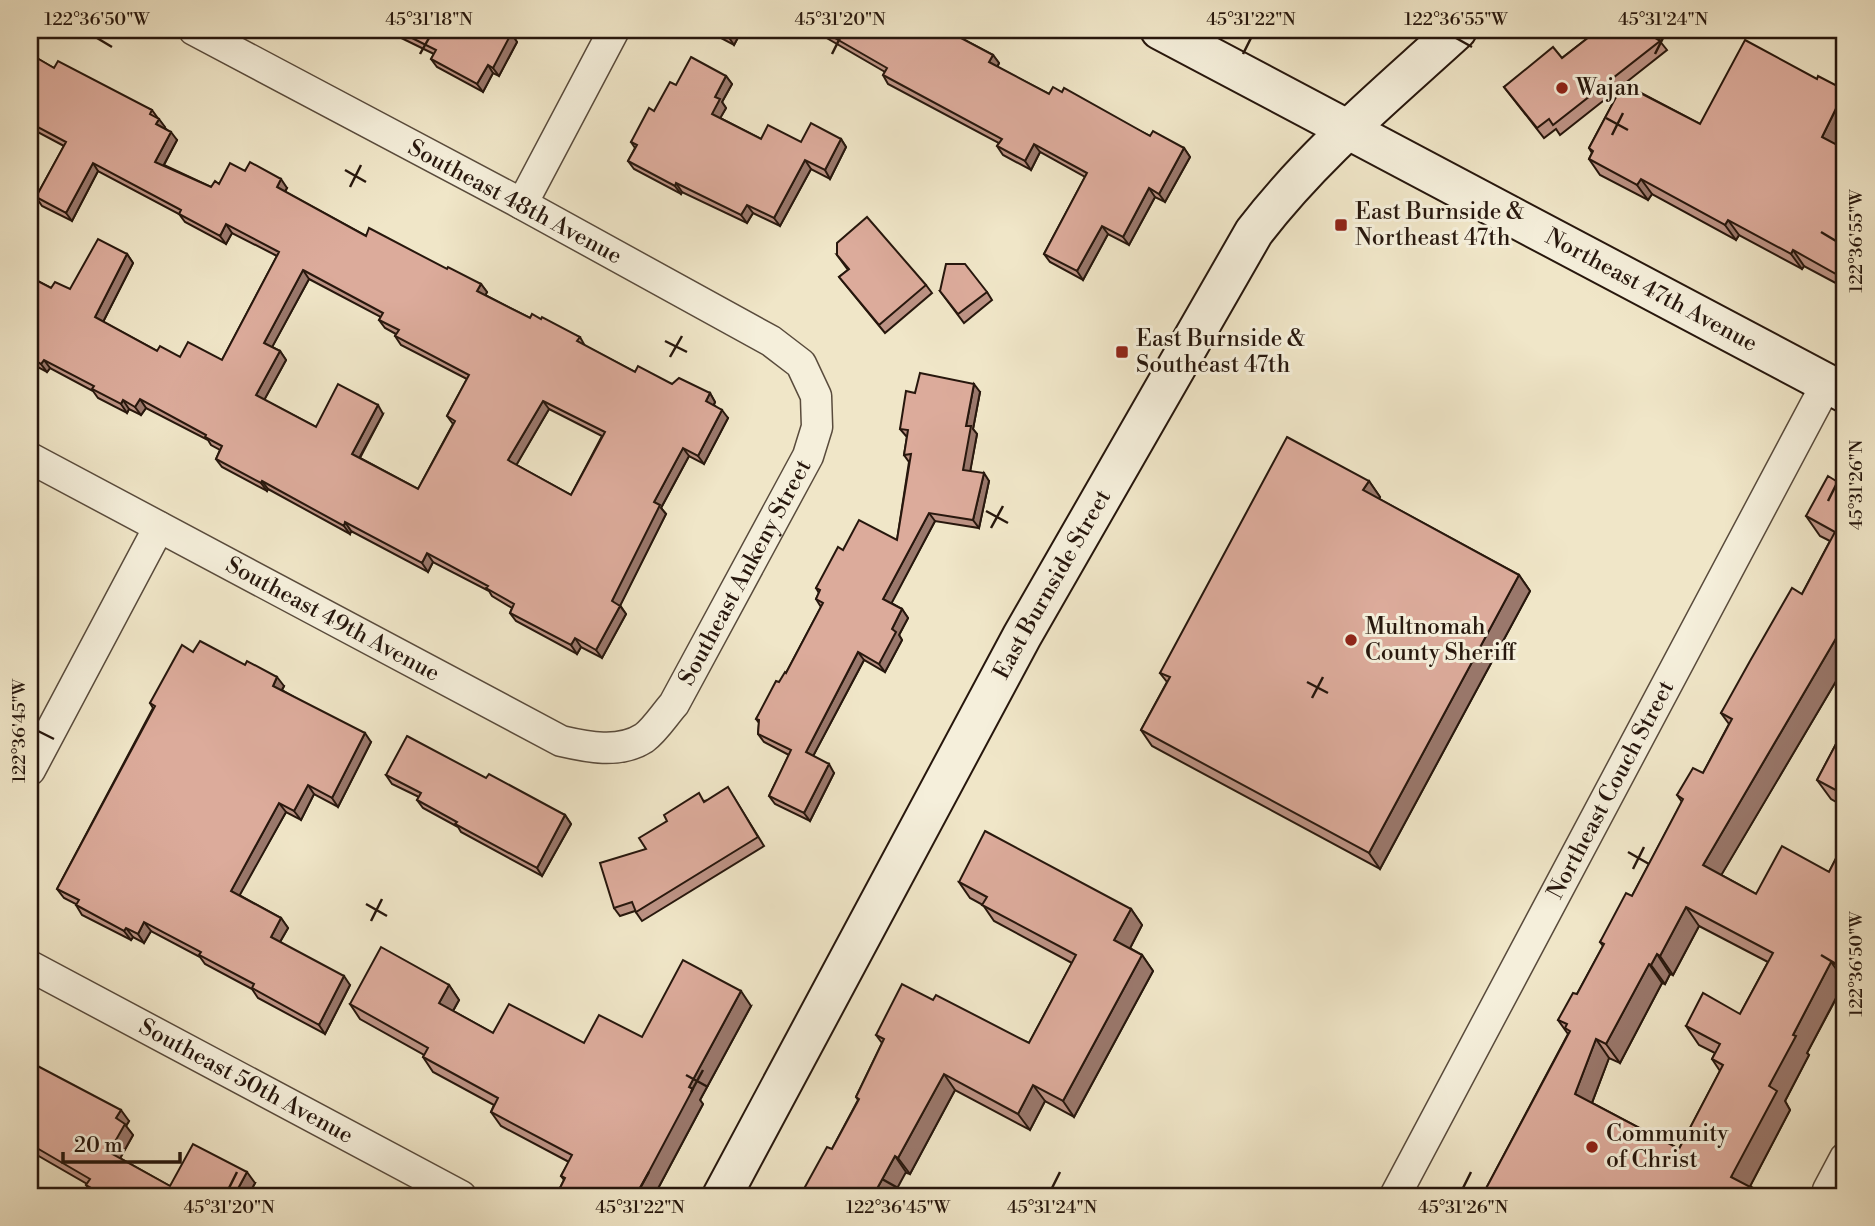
<svg xmlns="http://www.w3.org/2000/svg" width="1875" height="1226" font-family="'Libre Bodoni',serif">
<rect width="100%" height="100%" fill="#f0e6c8"/>
<filter id="stains"><feTurbulence type="fractalNoise" baseFrequency=".00286" numOctaves="4"/><feColorMatrix values="0 0 0 0 .2 0 0 0 0 .09 0 0 0 0 .02 0 0 0 .5 -.17"/></filter>
<radialGradient id="worn" r=".72"><stop offset=".6" stop-color="#630" stop-opacity="0"/><stop offset="1" stop-color="#630" stop-opacity=".3"/></radialGradient>
<g fill="none" stroke-linecap="round" stroke-linejoin="round">
<defs>
<g id="street">
<polyline points="522,204 614,30"/>
<path id="s1" d="M 30,458 L 561,741 C 587,747 619,754 644,738 C 655,730 665,714 674,704 L 808,456 L 817,427 L 816,396 L 801,364 L 771,341 L 522,204 L 194,30"/>
<polyline points="30,770 159,527"/>
<path id="s2" d="M 30,966 L 461,1196"/>
<polyline points="1828,1190 1845,1158"/>
<path id="s3" d="M 1395,1196 L 1827,383"/>
</g>
<g id="secondary">
<path id="s4" d="M 1160,30 L 1845,393"/>
<path id="s5" d="M 722,1196 L 1022,636 L 1254,232 C 1313,155 1386,95 1457,30"/>
</g>
</defs>
<use href="#street" stroke="#594b3c" stroke-width="33"/>
<use href="#secondary" stroke="#27170d" stroke-width="42"/>
<use href="#street" stroke="#f5efdb" stroke-width="30"/>
<use href="#secondary" stroke="#f5efdb" stroke-width="38"/>
</g>
<g fill="#bd9385" stroke="#27170d" stroke-width="2" fill-rule="evenodd">
<polygon points="385,30 517,30 513,36 517,42 499,76 493,73 483,92 437,67 431,59 434,54"/>
<polygon points="706,30 742,30 734,45"/>
<polygon points="820,30 946,30 993,55 999,63 997,67 1049,94 1062,92 1150,136 1184,148 1190,157 1165,202 1155,197 1129,245 1108,234 1083,280 1050,262 1044,254 1085,177 1040,152 1031,170 1003,155 997,146 999,143 888,84 883,75 885,72 825,37"/>
<polygon points="1333,30 1347,30 1344,35"/>
<polygon points="1598,30 1665,30 1659,40 1667,50 1624,84 1700,124 1817,79 1845,90 1845,127 1837,144 1845,149 1845,288 1804,266 1802,269 1739,235 1736,240 1652,194 1648,200 1600,175 1589,159 1592,153 1589,148 1622,86 1560,135 1556,129 1544,138 1504,87 1562,58"/>
<path d="M 30,54 L 54,68 L 152,110 L 165,128 L 177,140 L 164,165 L 211,187 L 245,171 L 287,188 L 285,192 L 366,236 L 481,284 L 487,292 L 485,295 L 530,318 L 580,337 L 585,346 L 635,372 L 672,384 L 710,393 L 715,402 L 714,405 L 728,418 L 704,464 L 689,456 L 661,508 L 666,514 L 620,605 L 626,614 L 602,658 L 581,647 L 577,654 L 516,621 L 510,613 L 512,608 L 492,596 L 489,591 L 433,562 L 428,572 L 351,531 L 350,534 L 268,489 L 267,491 L 222,467 L 216,459 L 220,450 L 211,445 L 208,440 L 146,408 L 141,415 L 129,409 L 127,413 L 98,398 L 93,391 L 50,368 L 47,372 L 30,363 L 30,277 L 51,288 L 70,289 L 127,254 L 133,263 L 103,322 L 157,351 L 180,357 L 222,360 L 277,256 L 232,233 L 226,244 L 185,222 L 179,214 L 98,171 L 72,221 L 42,206 L 36,197 L 64,146 L 30,128 ZM 309,279 L 381,317 L 379,320 L 385,328 L 396,334 L 395,336 L 401,345 L 467,379 L 447,416 L 453,424 L 418,489 L 360,458 L 383,414 L 316,427 L 264,400 L 286,360 L 280,351 L 272,347 ZM 549,409 L 602,436 L 571,495 L 516,465 Z"/>
<polygon points="726,76 732,84 722,102 726,108 720,118 761,139 801,142 841,139 846,147 830,179 811,169 780,226 753,213 747,223 682,192 681,194 634,169 628,161 635,148 631,142 654,111 676,85"/>
<polygon points="837,255 926,285 932,293 885,333 839,277 848,270"/>
<polygon points="940,291 987,292 992,300 964,323"/>
<polygon points="980,392 973,429 977,434 970,471 989,481 979,528 935,521 891,603 902,609 908,618 899,635 902,640 885,672 864,660 813,756 834,773 810,821 775,804 769,796 789,755 764,742 758,734 759,723 756,719 786,673 821,607 816,599 819,593 816,588 843,550 897,540 909,462 904,455 907,437 900,429 915,393"/>
<path d="M 1845,480 L 1845,666 L 1721,875 L 1756,894 L 1829,872 L 1845,841 L 1845,982 L 1807,1053 L 1809,1055 L 1785,1101 L 1790,1110 L 1750,1186 L 1760,1192 L 1763,1196 L 1482,1196 L 1568,1034 L 1558,1020 L 1577,994 L 1603,946 L 1600,942 L 1632,896 L 1682,802 L 1677,795 L 1703,773 L 1729,724 L 1721,713 L 1802,594 L 1830,541 L 1820,536 L 1806,516 ZM 1699,926 L 1768,962 L 1740,1014 L 1686,1026 L 1699,1045 L 1715,1053 L 1712,1059 L 1720,1071 L 1679,1149 L 1592,1103 L 1609,1058 L 1620,1063 L 1662,983 L 1665,984 L 1670,974 L 1673,975 Z"/>
<polygon points="1369,481 1380,497 1379,499 1519,575 1530,591 1380,869 1152,746 1141,730 1167,682 1160,673"/>
<polygon points="193,652 284,686 282,690 371,742 338,807 314,794 301,820 286,812 239,895 281,918 288,928 280,942 350,985 325,1034 258,998 252,989 205,964 200,957 151,931 144,943 133,937 131,940 82,915 76,905 76,904 64,898 57,889 153,708 150,703"/>
<polygon points="1845,727 1845,807 1831,799 1817,780"/>
<polygon points="386,775 486,778 565,815 571,824 542,876 461,832 458,827 423,808 417,800 419,797 392,784"/>
<polygon points="733,796 764,846 642,921 635,911 620,916 614,908 646,849 704,801"/>
<polygon points="959,882 1131,909 1142,925 1130,948 1142,955 1153,971 1074,1117 1045,1101 1030,1130 955,1090 910,1174 832,1149 858,1100 856,1097 882,1043 876,1035 933,1000 1029,1043 1072,963 994,921 983,905 970,898"/>
<polygon points="449,985 459,1000 453,1011 493,1033 584,1043 642,1037 751,1006 700,1100 703,1104 654,1196 566,1196 560,1188 564,1180 561,1176 569,1162 501,1126 491,1112 494,1105 433,1072 423,1057 424,1055 360,1019 350,1004"/>
<polygon points="30,1062 129,1121 126,1126 133,1135 120,1158 170,1186 255,1183 248,1196 87,1196 90,1191 86,1185 87,1184 30,1151"/>
</g>
<g fill="#9a786c" stroke="#27170d" stroke-width="2">
<polygon points="506,30 517,30 513,36 517,42 499,76 493,68"/>
<polygon points="732,30 742,30 734,45 728,36"/>
<polygon points="1340,30 1347,30 1344,35"/>
<polygon points="1653,30 1665,30 1658,42 1650,35"/>
<polygon points="993,55 999,63 995,71 989,62"/>
<polygon points="488,65 493,73 483,92 477,84"/>
<polygon points="726,76 732,84 722,102 726,108 718,122 712,114 715,97"/>
<polygon points="1845,91 1845,127 1833,152 1822,137"/>
<polygon points="159,119 165,127 162,132 156,124"/>
<polygon points="171,132 177,140 161,170 155,162"/>
<polygon points="841,139 846,147 830,179 825,170"/>
<polygon points="1034,144 1040,152 1031,170 1025,161"/>
<polygon points="1184,148 1190,157 1165,202 1159,194"/>
<polygon points="805,160 811,169 780,226 774,218"/>
<polygon points="93,163 98,171 72,221 66,213"/>
<polygon points="281,179 287,188 282,195 277,187"/>
<polygon points="1641,179 1652,194 1648,200 1637,185"/>
<polygon points="676,183 682,192 681,194 675,186"/>
<polygon points="1149,188 1155,197 1129,245 1123,237"/>
<polygon points="747,205 753,213 747,223 741,215"/>
<polygon points="1728,220 1739,235 1736,240 1725,225"/>
<polygon points="226,224 232,233 226,244 220,236"/>
<polygon points="1102,226 1108,234 1083,280 1077,271"/>
<polygon points="1793,250 1804,266 1802,269 1791,254"/>
<polygon points="127,254 133,263 101,326 95,317"/>
<polygon points="303,270 309,279 270,351 264,343"/>
<polygon points="481,284 487,292 483,300 477,291"/>
<polygon points="280,351 286,360 262,404 256,395"/>
<polygon points="44,360 50,368 47,372 41,364"/>
<polygon points="974,384 980,392 973,429 977,434 969,478 963,470 966,426"/>
<polygon points="710,393 715,402 711,410 706,401"/>
<polygon points="140,399 146,408 141,415 135,407"/>
<polygon points="123,400 129,409 127,413 121,404"/>
<polygon points="543,401 549,409 514,469 508,460"/>
<polygon points="378,405 383,414 357,462 352,454"/>
<polygon points="722,410 728,418 704,464 698,456"/>
<polygon points="683,448 689,456 661,508 666,514 618,610 612,601 654,502"/>
<polygon points="984,473 989,481 979,528 973,520"/>
<polygon points="262,481 268,489 267,491 261,483"/>
<polygon points="1369,481 1380,497 1374,506 1363,490"/>
<polygon points="929,513 935,521 889,608 883,599"/>
<polygon points="345,522 351,531 350,534 344,526"/>
<polygon points="427,553 433,562 428,572 422,563"/>
<polygon points="1519,575 1530,591 1380,869 1369,853"/>
<polygon points="620,606 626,614 602,658 596,650"/>
<polygon points="902,609 908,618 899,635 902,640 885,672 879,664 892,629"/>
<polygon points="1845,623 1845,666 1716,884 1703,865"/>
<polygon points="575,638 581,647 577,654 571,645"/>
<polygon points="858,652 864,660 811,760 806,752"/>
<polygon points="277,677 284,686 279,695 273,686"/>
<polygon points="365,733 371,742 338,807 332,798"/>
<polygon points="829,764 834,773 810,821 804,813"/>
<polygon points="308,785 314,794 301,820 294,811"/>
<polygon points="279,803 286,812 237,900 231,891"/>
<polygon points="565,815 571,824 542,876 537,868"/>
<polygon points="1686,907 1699,926 1673,975 1660,956"/>
<polygon points="1131,909 1142,925 1126,956 1114,940"/>
<polygon points="281,918 288,928 277,947 271,937"/>
<polygon points="144,922 151,931 144,943 138,934"/>
<polygon points="126,928 133,937 131,940 124,931"/>
<polygon points="1657,954 1670,974 1665,984 1651,965"/>
<polygon points="1142,955 1153,971 1074,1117 1063,1101"/>
<polygon points="1844,957 1845,959 1845,975 1839,966"/>
<polygon points="1831,962 1845,981 1807,1053 1809,1055 1785,1101 1790,1110 1745,1196 1731,1177 1769,1086 1793,1035"/>
<polygon points="1649,964 1662,983 1620,1063 1606,1044"/>
<polygon points="344,976 350,985 325,1034 319,1025"/>
<polygon points="449,985 459,1000 449,1018 439,1003"/>
<polygon points="741,991 751,1006 700,1100 703,1104 654,1196 636,1196 689,1087"/>
<polygon points="1596,1039 1609,1058 1588,1113 1575,1094"/>
<polygon points="944,1074 955,1090 910,1174 898,1158"/>
<polygon points="1033,1085 1045,1101 1030,1130 1018,1114"/>
<polygon points="121,1110 129,1121 126,1126 133,1135 117,1164 109,1152 116,1118"/>
<polygon points="895,1156 906,1172 893,1196 873,1196"/>
<polygon points="247,1172 255,1183 248,1196 234,1196"/>
</g>
<g fill="#dcab9b" stroke="#27170d" stroke-width="2" fill-rule="evenodd">
<polygon points="396,30 506,30 511,34 493,68 488,65 477,84 431,59 436,50"/>
<polygon points="716,30 732,30 728,36"/>
<polygon points="821,30 946,30 993,55 989,62 1049,94 1053,87 1062,92 1064,88 1150,136 1153,131 1184,148 1159,194 1149,188 1123,237 1102,226 1077,271 1044,254 1087,173 1034,144 1025,161 997,146 1002,139 883,75 887,68"/>
<polygon points="1598,30 1653,30 1650,35 1660,41 1553,125 1549,119 1537,128 1504,87 1553,47 1562,58"/>
<polygon points="1745,40 1817,79 1818,76 1845,90 1822,137 1845,149 1845,279 1793,250 1791,254 1728,220 1725,225 1641,179 1637,185 1589,159 1593,151 1589,148 1623,84 1700,124"/>
<path d="M 30,54 L 54,68 L 58,61 L 152,110 L 150,114 L 159,119 L 156,124 L 171,132 L 155,162 L 211,187 L 215,181 L 219,184 L 230,163 L 245,171 L 250,162 L 281,179 L 277,187 L 366,236 L 369,228 L 447,269 L 448,267 L 481,284 L 477,291 L 530,318 L 532,314 L 541,319 L 542,317 L 580,337 L 577,341 L 635,372 L 638,366 L 672,384 L 679,378 L 710,393 L 706,401 L 722,410 L 698,456 L 683,448 L 654,502 L 660,505 L 612,601 L 620,606 L 596,650 L 575,638 L 571,645 L 510,613 L 514,604 L 486,588 L 488,586 L 427,553 L 422,563 L 345,522 L 344,526 L 262,481 L 261,483 L 216,459 L 222,446 L 205,437 L 206,435 L 140,399 L 135,407 L 123,400 L 121,404 L 92,389 L 94,386 L 44,360 L 41,364 L 30,358 L 30,277 L 51,288 L 55,282 L 70,289 L 98,239 L 127,254 L 95,317 L 157,351 L 160,346 L 180,357 L 188,342 L 222,360 L 279,252 L 226,224 L 220,236 L 179,214 L 181,210 L 93,163 L 66,213 L 36,197 L 66,142 L 30,123 ZM 303,270 L 383,313 L 379,320 L 399,330 L 395,336 L 469,375 L 447,416 L 455,421 L 418,489 L 352,454 L 378,405 L 338,384 L 316,427 L 256,395 L 280,351 L 264,343 ZM 543,401 L 605,432 L 571,495 L 508,460 Z"/>
<polygon points="691,57 726,76 715,97 720,99 712,114 761,139 768,125 801,142 811,123 841,139 825,170 805,160 774,218 747,205 741,215 676,183 675,186 628,161 637,145 631,142 649,108 654,111 670,82 676,85"/>
<polygon points="867,217 926,285 879,325 839,277 849,269 837,255 837,243"/>
<polygon points="946,264 965,264 987,292 958,314 940,291"/>
<polygon points="920,373 974,384 966,426 971,426 963,470 984,473 973,520 929,513 883,599 902,609 892,629 896,632 879,664 858,652 806,752 829,764 804,813 769,796 791,750 758,734 759,720 756,719 776,681 779,682 785,672 786,673 823,603 816,599 820,590 816,588 838,547 843,550 859,520 897,540 911,454 904,455 908,430 900,429 906,391 915,393"/>
<polygon points="1287,437 1369,481 1363,490 1519,575 1369,853 1141,730 1170,677 1160,673"/>
<path d="M 1828,476 L 1841,484 L 1844,480 L 1845,480 L 1845,623 L 1703,865 L 1756,894 L 1782,846 L 1829,872 L 1845,841 L 1845,958 L 1844,957 L 1839,966 L 1831,962 L 1793,1035 L 1796,1036 L 1769,1086 L 1777,1091 L 1731,1177 L 1760,1192 L 1757,1196 L 1482,1196 L 1570,1031 L 1565,1028 L 1567,1024 L 1558,1020 L 1573,993 L 1577,994 L 1604,944 L 1600,942 L 1626,893 L 1632,896 L 1683,799 L 1677,795 L 1693,768 L 1703,773 L 1732,719 L 1721,713 L 1750,661 L 1792,588 L 1802,594 L 1835,532 L 1806,516 ZM 1686,907 L 1773,953 L 1740,1014 L 1703,993 L 1686,1026 L 1720,1044 L 1712,1059 L 1723,1065 L 1679,1149 L 1575,1094 L 1596,1039 L 1606,1044 L 1649,964 L 1651,965 L 1657,954 L 1660,956 Z"/>
<polygon points="200,641 245,665 247,661 277,677 273,686 365,733 332,798 308,785 294,811 279,803 231,891 281,918 271,937 344,976 319,1025 252,988 254,984 199,955 201,952 144,922 138,934 126,928 124,931 76,905 79,900 57,889 155,706 150,703 182,645 193,652"/>
<polygon points="1845,727 1845,795 1817,780"/>
<polygon points="407,736 486,778 489,774 565,815 537,868 455,824 457,822 417,800 421,793 386,775"/>
<polygon points="728,787 758,837 636,912 632,902 614,908 600,863 646,849 639,838 667,821 664,815 699,793 704,802"/>
<polygon points="985,831 1131,909 1114,940 1142,955 1063,1101 1033,1085 1018,1114 944,1074 898,1158 895,1156 873,1196 800,1196 827,1147 832,1149 859,1099 856,1097 884,1039 876,1035 902,984 933,1000 936,995 1029,1043 1076,955 982,905 987,897 959,882"/>
<polygon points="381,947 449,985 439,1003 493,1033 509,1004 584,1043 599,1015 642,1037 683,960 741,991 689,1087 693,1089 636,1196 577,1196 560,1188 565,1178 561,1176 572,1155 491,1112 498,1098 423,1057 428,1048 350,1004"/>
<polygon points="30,1062 121,1110 116,1118 125,1124 109,1152 170,1186 193,1144 247,1172 234,1196 87,1196 91,1188 86,1185 90,1179 30,1144"/>
</g>
<path fill="none" stroke="#27170d" stroke-width="2.5" d="M 97,38 L 112,47M 1456,38 L 1472,47M 420,54 L 429,38M 832,54 L 840,38M 1243,54 L 1251,38M 1655,54 L 1663,38M 1606,118 L 1628,130M 1612,135 L 1623,113M 345,170 L 366,182M 350,187 L 361,165M 1821,232 L 1836,241M 665,341 L 687,352M 670,357 L 682,336M 1828,501 L 1836,485M 986,511 L 1008,523M 991,528 L 1003,506M 1307,682 L 1328,693M 1312,698 L 1323,677M 38,731 L 54,739M 1628,852 L 1649,864M 1633,869 L 1644,847M 366,904 L 387,916M 371,921 L 382,899M 1821,955 L 1836,964M 686,1075 L 708,1087M 691,1092 L 703,1070M 882,1179 L 898,1188M 229,1188 L 237,1172M 640,1188 L 649,1172M 1052,1188 L 1060,1172M 1463,1188 L 1471,1172"/>
<g fill="#8f2418" stroke="#f5efdb" stroke-width="2.5">
<circle cx="1562" cy="88" r="7"/>
<rect x="1334" y="218" width="14" height="14" rx="3.5"/>
<rect x="1115" y="345" width="14" height="14" rx="3.5"/>
<circle cx="1351" cy="640" r="7"/>
<circle cx="1592" cy="1147" r="7"/>
</g>
<g text-anchor="middle" dominant-baseline="central" stroke-width="6" stroke-linejoin="round" paint-order="stroke">
<g font-size="23" fill="#27170d" stroke="#f5efdb" text-anchor="start">
<text x="1576" y="88">Wajan</text>
<text x="1355" y="212">East Burnside &amp;<tspan x="1355" dy="26">Northeast 47th</tspan></text>
<text x="1136" y="339">East Burnside &amp;<tspan x="1136" dy="26">Southeast 47th</tspan></text>
<text x="1365" y="627">Multnomah<tspan x="1365" dy="26">County Sheriff</tspan></text>
<text x="1606" y="1134">Community<tspan x="1606" dy="26">of Christ</tspan></text>
</g>
<g font-size="23" fill="#27170d" stroke="#f5efdb">
<text transform="translate(515 202) rotate(28)">Southeast 48th Avenue</text>
<text stroke="none"><textPath href="#s4" startOffset="556">Northeast 47th Avenue</textPath></text>
<text stroke="none"><textPath href="#s1" startOffset="882">Southeast Ankeny Street</textPath></text>
<text stroke="none"><textPath href="#s5" startOffset="695">East Burnside Street</textPath></text>
<text stroke="none"><textPath href="#s1" startOffset="343">Southeast 49th Avenue</textPath></text>
<text stroke="none"><textPath href="#s3" startOffset="460">Northeast Couch Street</textPath></text>
<text stroke="none"><textPath href="#s2" startOffset="245">Southeast 50th Avenue</textPath></text>
</g>
</g>
<rect width="1875" height="1226" fill="none" stroke="#f0e6c8" stroke-width="77"/>
<path d="M63 1152v10h117v-10" fill="none" stroke="#27170d" stroke-width="3.5"/>
<text x="74" y="1152" font-size="21" fill="#27170d" stroke="#f5efdb" stroke-width="5" paint-order="stroke">20 m</text>
<rect x="38" y="38" width="1798" height="1150" fill="none" stroke="#27170d" stroke-width="2.5"/>
<g font-size="18" text-anchor="middle" fill="#27170d">
<text x="97" y="25">122°36'50"W</text>
<text x="429" y="25">45°31'18"N</text>
<text x="840" y="25">45°31'20"N</text>
<text x="1251" y="25">45°31'22"N</text>
<text x="1456" y="25">122°36'55"W</text>
<text x="1663" y="25">45°31'24"N</text>
<text transform="translate(1856 241) rotate(-90)" y="6">122°36'55"W</text>
<text transform="translate(1856 485) rotate(-90)" y="6">45°31'26"N</text>
<text transform="translate(19 731) rotate(-90)" y="6">122°36'45"W</text>
<text transform="translate(1856 964) rotate(-90)" y="6">122°36'50"W</text>
<text x="229" y="1213">45°31'20"N</text>
<text x="640" y="1213">45°31'22"N</text>
<text x="898" y="1213">122°36'45"W</text>
<text x="1052" y="1213">45°31'24"N</text>
<text x="1463" y="1213">45°31'26"N</text>
</g>
<rect width="100%" height="100%" filter="url(#stains)"/>
<rect width="100%" height="100%" fill="url(#worn)"/>
</svg>
